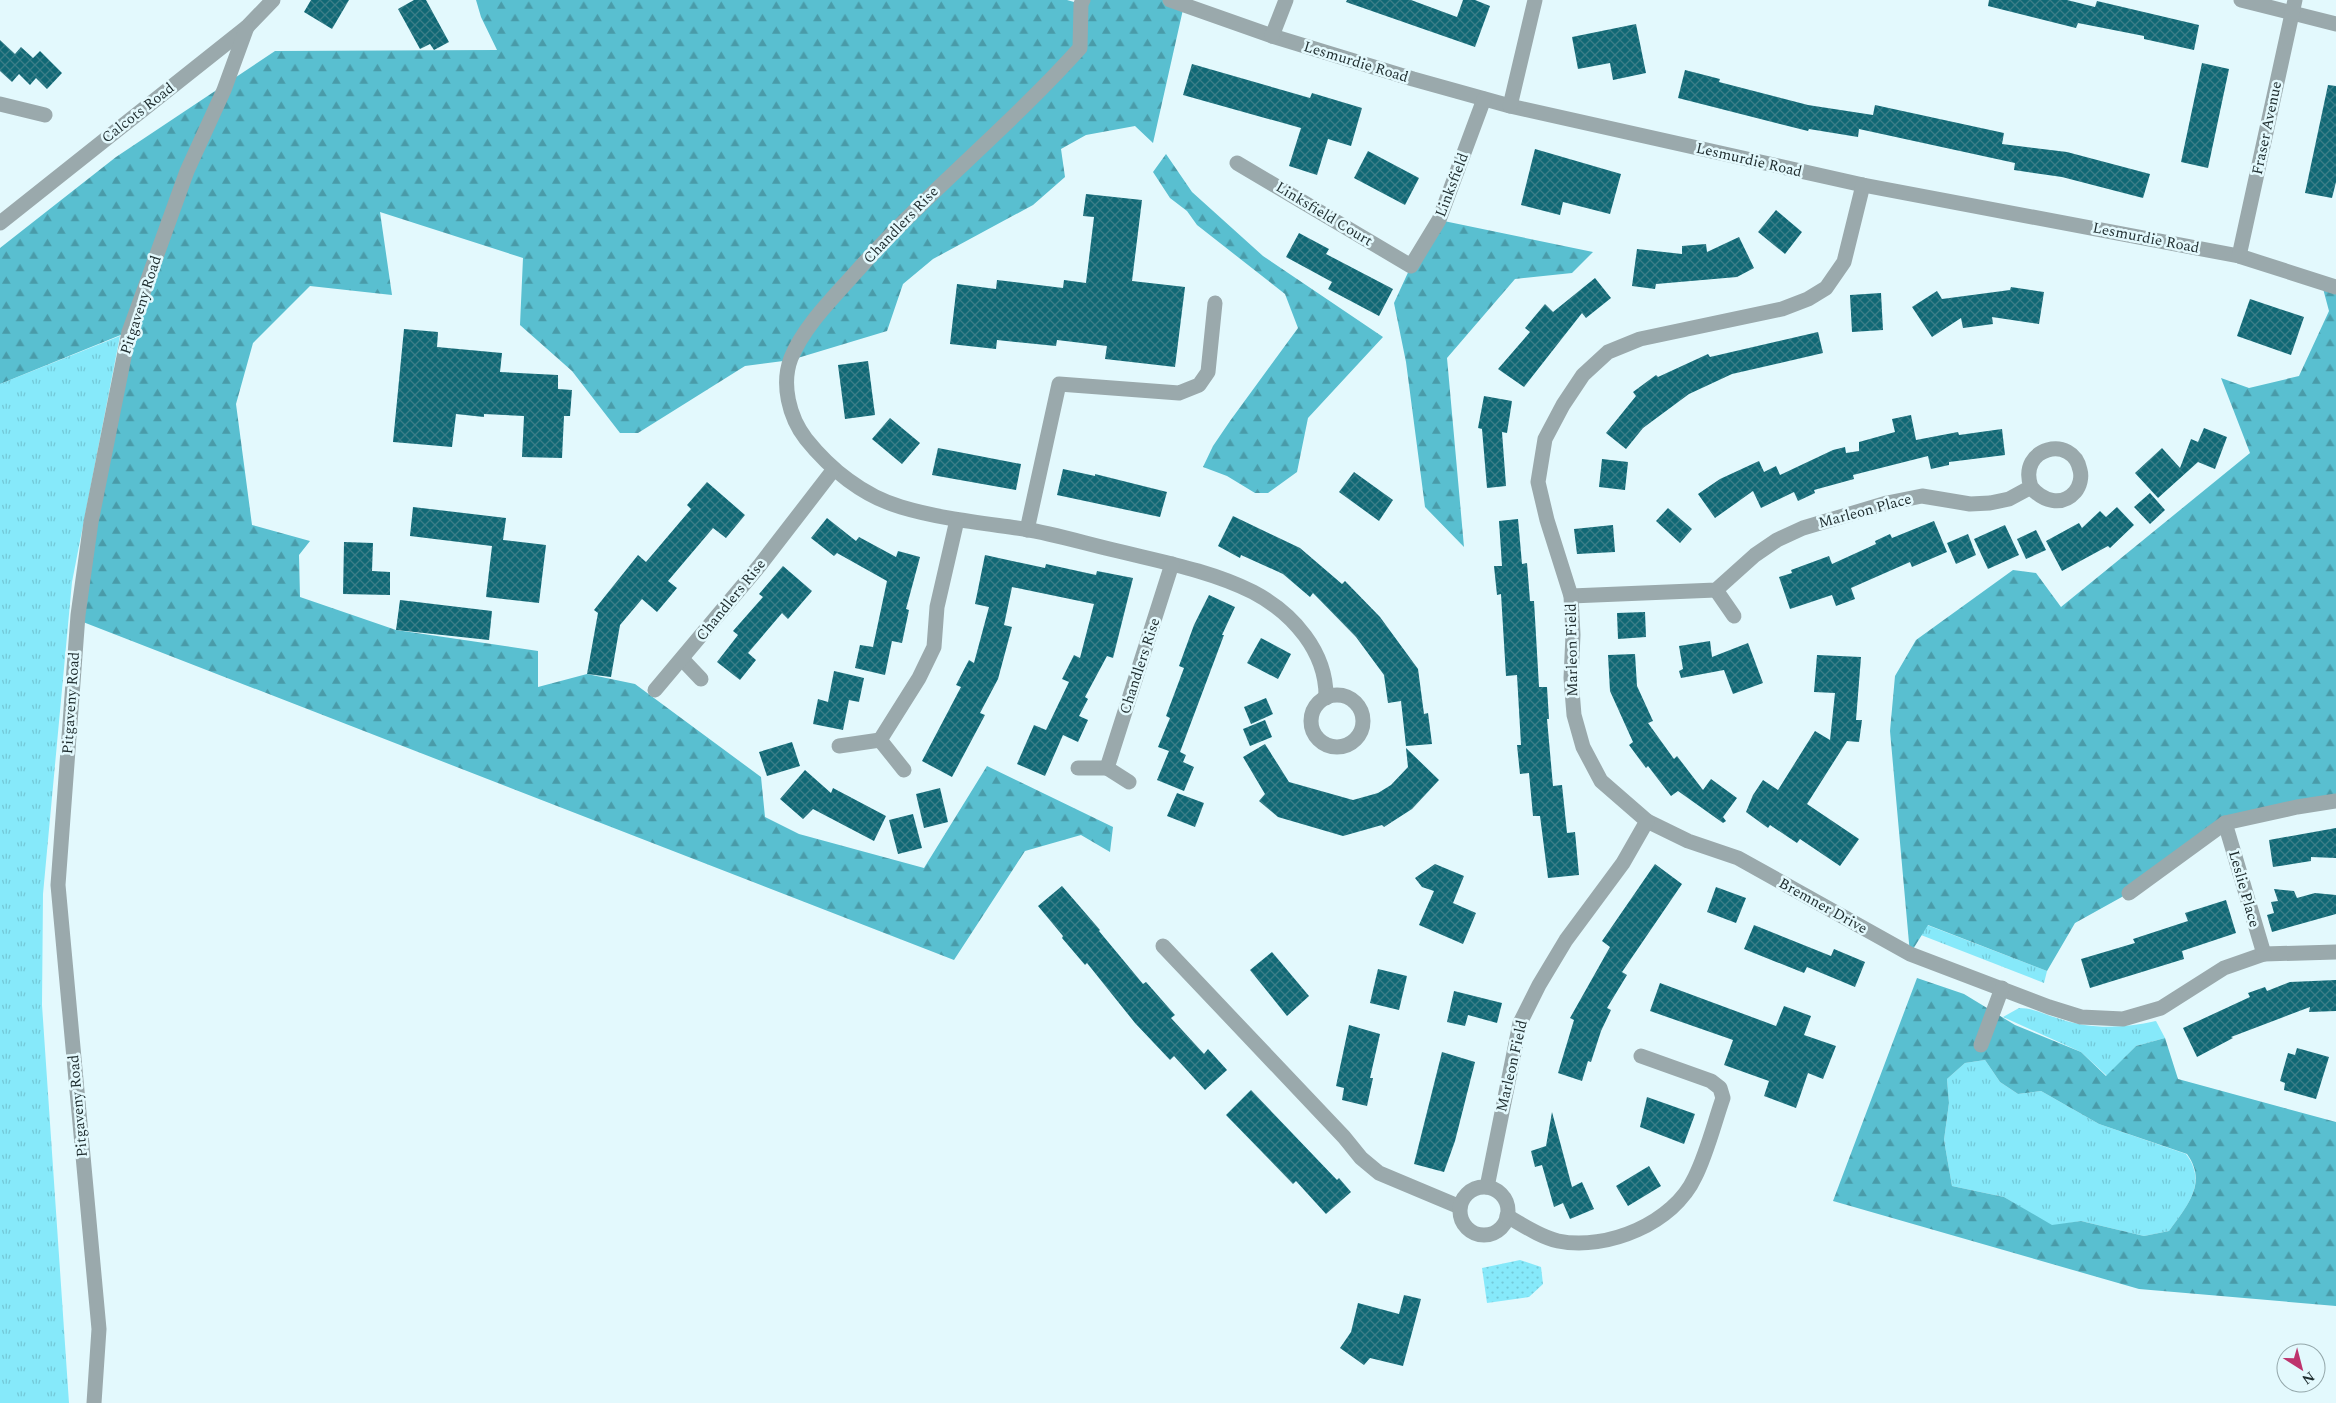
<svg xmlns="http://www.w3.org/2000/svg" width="2336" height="1403" font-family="Spectral,serif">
<defs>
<pattern id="grass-tufts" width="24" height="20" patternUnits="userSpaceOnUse" patternTransform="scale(1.25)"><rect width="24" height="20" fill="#86e9fa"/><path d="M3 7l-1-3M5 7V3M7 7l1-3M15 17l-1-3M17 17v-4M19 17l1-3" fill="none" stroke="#73c8d7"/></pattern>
<pattern id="forest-firs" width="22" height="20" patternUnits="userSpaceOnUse" patternTransform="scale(1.25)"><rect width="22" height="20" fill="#59bfd0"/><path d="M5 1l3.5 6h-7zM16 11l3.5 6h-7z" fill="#499ba9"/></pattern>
<pattern id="park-dots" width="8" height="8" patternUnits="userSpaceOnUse" patternTransform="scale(1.25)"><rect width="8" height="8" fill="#86e9fa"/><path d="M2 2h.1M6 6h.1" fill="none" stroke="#73c8d7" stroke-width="1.8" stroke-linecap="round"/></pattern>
<pattern id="building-cross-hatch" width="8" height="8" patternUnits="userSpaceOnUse" patternTransform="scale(1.25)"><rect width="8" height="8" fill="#106875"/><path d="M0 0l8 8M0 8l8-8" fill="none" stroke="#3b7e88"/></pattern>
</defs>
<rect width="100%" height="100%" fill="#e3f9fd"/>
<g fill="url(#grass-tufts)">
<polygon points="120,336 72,582 43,894 42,1005 69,1403 0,1403 0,384"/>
<polygon points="1927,925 2047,971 2044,983 1921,935"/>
<path d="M 2019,1008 C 2034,1008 2046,1015 2060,1019 C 2093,1030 2123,1028 2156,1021 L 2165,1038 L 2136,1046 L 2107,1076 L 2081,1052 L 2003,1017 Z"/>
<path d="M 1985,1060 L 2000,1082 L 2018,1094 L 2041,1091 L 2099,1124 L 2186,1154 C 2208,1183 2187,1206 2169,1231 L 2144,1236 L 2081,1221 L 2052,1226 L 2004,1197 L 1952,1186 L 1944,1140 L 1949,1103 L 1947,1079 L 1965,1063 Z"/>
</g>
<g fill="url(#forest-firs)" fill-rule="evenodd">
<polygon points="476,0 1067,0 1081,4 1083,0 1170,0 1184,5 1153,143 1135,126 1086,135 1061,149 1065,177 1033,205 933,259 903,284 887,331 791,360 745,366 638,433 620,433 572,371 520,325 523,258 380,212 392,295 310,286 253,343 236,404 252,525 310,541 299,555 300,597 396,630 538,651 538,687 587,674 635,684 761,777 765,817 799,834 924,868 987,766 1113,827 1110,852 1081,835 1025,851 954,960 83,622 91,522 128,332 0,384 0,248 116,157 275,51 497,50 481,17"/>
<polygon points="1166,154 1192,192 1263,256 1383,337 1308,418 1297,472 1268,493 1255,493 1227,476 1203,467 1213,446 1230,421 1298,328 1285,294 1197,225 1187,211 1170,198 1153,172"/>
<polygon points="1439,220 1593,252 1572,273 1515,279 1447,358 1464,547 1425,507 1406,362 1394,303 1411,266"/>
<polygon points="2321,281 2336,287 2336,801 2225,823 2129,893 2075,923 2047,971 1928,925 1910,954 1890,731 1895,676 1916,640 2013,570 2036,573 2061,607 2250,453 2221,378 2249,388 2299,376 2329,311"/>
<path d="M 1917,978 L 1964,994 L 2015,1025 L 2081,1052 L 2106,1076 L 2136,1046 L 2165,1038 L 2178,1079 L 2336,1122 L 2336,1306 L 2139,1289 L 1833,1201 ZM 1985,1060 L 2000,1082 L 2018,1094 L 2041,1091 L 2099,1124 L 2187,1154 C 2208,1183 2187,1206 2169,1231 L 2144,1236 L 2081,1221 L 2052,1225 L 2004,1197 L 1952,1186 L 1944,1140 L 1949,1103 L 1947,1079 L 1965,1063 Z"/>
</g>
<polygon fill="url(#park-dots)" points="1520,1260 1541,1267 1543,1284 1529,1297 1487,1303 1482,1268"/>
<g fill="url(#building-cross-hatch)">
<polygon points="311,0 349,0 332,29 304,12"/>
<polygon points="414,0 426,0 449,42 434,50 430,44 420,49 398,9"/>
<polygon points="1347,0 1411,0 1457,17 1463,0 1475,0 1490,6 1475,47 1346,2"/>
<polygon points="1989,0 2067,0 2095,7 2097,1 2199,25 2194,50 2144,39 2144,36 2078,23 2076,28 1988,6"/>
<polygon points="1636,24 1646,73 1613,80 1610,63 1578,69 1572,37"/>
<polygon points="0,40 15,54 21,47 33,58 40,51 62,73 47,89 36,78 30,85 19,74 12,82 0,71"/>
<polygon points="2202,63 2229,69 2208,168 2181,162"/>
<polygon points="1192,64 1310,98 1312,93 1362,108 1351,146 1328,139 1317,175 1289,166 1301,128 1183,95"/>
<polygon points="1685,70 1720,79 1719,82 1808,105 1873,115 1875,105 2004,133 2002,144 2067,152 2150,174 2143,198 2062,177 2014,170 2015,163 1859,129 1858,137 1809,129 1808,131 1678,98"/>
<polygon points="2328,85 2336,86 2336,182 2332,198 2305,193"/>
<polygon points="1535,149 1621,174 1610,214 1563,202 1560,215 1521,205"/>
<polygon points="1368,151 1419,178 1405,205 1354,178"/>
<polygon points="1086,194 1142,200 1132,281 1185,287 1175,367 1105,359 1107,346 1057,340 1056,346 997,340 996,349 950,344 957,284 996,289 997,280 1063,288 1064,280 1086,283 1094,217 1083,216"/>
<polygon points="1776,210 1802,232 1785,254 1758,232"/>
<polygon points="1299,233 1329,249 1326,254 1393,289 1379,316 1328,289 1332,282 1286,257"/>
<polygon points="1739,237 1754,268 1737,277 1656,284 1655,289 1632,286 1637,249 1682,254 1682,246 1706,244 1707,252"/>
<polygon points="1595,278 1611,298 1586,318 1582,313 1524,387 1498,369 1530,332 1525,328 1545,304 1553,312"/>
<polygon points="2011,287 2044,292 2039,324 1992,317 1993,324 1963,328 1961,318 1932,337 1912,307 1937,291 1942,299 2010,290"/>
<polygon points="1881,293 1883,330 1852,332 1850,295"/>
<polygon points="2250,299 2304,317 2291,355 2237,336"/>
<polygon points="404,329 438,332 437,347 502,353 500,372 558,375 558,389 572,390 570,416 564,416 562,458 522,457 524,416 484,414 484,417 456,414 452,447 393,442"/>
<polygon points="1818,332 1823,353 1732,374 1689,394 1643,428 1626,449 1606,433 1636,396 1633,392 1656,375 1658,377 1708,354 1710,357"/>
<polygon points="868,361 875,415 845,419 838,365"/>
<polygon points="1484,396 1512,401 1507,433 1502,432 1506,486 1487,488 1482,429 1478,428"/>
<polygon points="1911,415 1916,440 1958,432 1959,435 2002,429 2005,455 1949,462 1949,465 1931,469 1928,456 1853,475 1854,479 1814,490 1815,493 1798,501 1794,492 1761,508 1753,491 1715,518 1698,494 1720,479 1759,461 1764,472 1776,466 1780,475 1833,450 1845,447 1846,453 1859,451 1859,442 1895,432 1892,419"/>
<polygon points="890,418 920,443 902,464 872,439"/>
<polygon points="2204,428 2227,437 2215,469 2198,462 2158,498 2135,473 2162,448 2180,468 2191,439 2198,442"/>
<polygon points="938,448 1021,464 1016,490 932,475"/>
<polygon points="1602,459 1628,462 1625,490 1599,487"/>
<polygon points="1063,469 1095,476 1095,474 1167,492 1160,517 1057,495"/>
<polygon points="1354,472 1393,500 1379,521 1339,492"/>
<polygon points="707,482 745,515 726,538 713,528 668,581 677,588 657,612 642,599 620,625 611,677 587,674 598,613 594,610 638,555 646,562 691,509 687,505"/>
<polygon points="2150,493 2165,510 2150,524 2134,507"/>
<polygon points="413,507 506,518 503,540 546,545 539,603 486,597 492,546 410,536"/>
<polygon points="2117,507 2134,525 2110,548 2108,546 2062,571 2046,541 2079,523 2082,528 2100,511 2106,517"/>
<polygon points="1668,508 1692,529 1680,543 1656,521"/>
<polygon points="1233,516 1300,548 1342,584 1345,581 1380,617 1418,669 1424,714 1428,713 1432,744 1406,746 1401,701 1388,703 1384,675 1356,637 1313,593 1310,597 1283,574 1241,555 1240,558 1218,546"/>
<polygon points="827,518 856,541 859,537 896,557 898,551 920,557 906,609 909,610 902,643 892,641 885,675 855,668 860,645 873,647 887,581 837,553 834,556 811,538"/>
<polygon points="1518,519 1522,564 1527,563 1530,601 1534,601 1539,687 1547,687 1549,719 1547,719 1553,786 1562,785 1567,833 1575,832 1579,875 1548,878 1540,816 1533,816 1529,773 1520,774 1517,745 1521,745 1517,675 1506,676 1501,594 1497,595 1494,566 1502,566 1499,521"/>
<polygon points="1934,521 1947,552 1912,567 1910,562 1851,588 1855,599 1836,606 1832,595 1790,609 1779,577 1792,573 1791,570 1829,556 1832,564 1876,544 1875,541 1890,534 1892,538"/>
<polygon points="1613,525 1615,552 1577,554 1574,529"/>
<polygon points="2005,525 2019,555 1988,569 1974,539"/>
<polygon points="2036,530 2046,550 2026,559 2017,539"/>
<polygon points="1968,534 1976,555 1956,564 1947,543"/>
<polygon points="344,542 373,543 372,571 390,572 390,595 343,594"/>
<polygon points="985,555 1045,568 1046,564 1096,575 1097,571 1133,578 1113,658 1107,656 1085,697 1088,699 1079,716 1088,720 1078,742 1063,735 1045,776 1017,764 1034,725 1046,730 1069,682 1062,679 1074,655 1080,658 1094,604 1012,587 1004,625 1012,627 998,679 980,713 985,715 952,777 922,761 961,687 956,685 969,660 974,663 989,607 975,604"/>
<polygon points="783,566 812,591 788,619 782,613 748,653 756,660 740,680 717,662 738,635 733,631 763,597 759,594"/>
<polygon points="1209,595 1235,607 1222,635 1224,635 1180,752 1186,755 1183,762 1194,767 1184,791 1157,780 1169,751 1158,747 1170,718 1166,716 1184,668 1179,666 1194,625"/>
<polygon points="400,600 492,611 489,640 396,630"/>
<polygon points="1645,612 1646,637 1618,639 1617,613"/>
<polygon points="1261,638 1291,654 1278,679 1247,663"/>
<polygon points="1710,641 1712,657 1748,643 1763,683 1733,694 1724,670 1681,678 1679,671 1683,669 1679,646"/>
<polygon points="1635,654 1637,686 1653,721 1648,723 1674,759 1677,756 1703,790 1711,779 1737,798 1723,817 1726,821 1723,823 1678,791 1671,796 1648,766 1646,768 1629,745 1633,742 1610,691 1608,655"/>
<polygon points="1817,655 1861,657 1856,720 1862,720 1859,742 1847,741 1807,804 1859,839 1840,866 1800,839 1797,843 1770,825 1768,828 1746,812 1753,795 1763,780 1778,790 1815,731 1830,740 1835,693 1814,692"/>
<polygon points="834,671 864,678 859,702 849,700 843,730 813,724 818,699 828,702"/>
<polygon points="1266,698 1273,714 1251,724 1244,707"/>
<polygon points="1265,720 1272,737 1250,746 1243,729"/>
<polygon points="792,742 800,766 767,776 759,752"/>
<polygon points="1265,744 1289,782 1353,800 1378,793 1391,785 1408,767 1406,748 1439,780 1412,809 1384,827 1382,825 1343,836 1278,817 1259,801 1265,794 1243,757"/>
<polygon points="805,770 831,793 833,788 886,816 874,841 813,809 803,819 780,799"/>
<polygon points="940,788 948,822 924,828 916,794"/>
<polygon points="1177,793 1204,803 1195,827 1167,816"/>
<polygon points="913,814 922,848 898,854 889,820"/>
<polygon points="2336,828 2336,858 2311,857 2311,861 2273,867 2269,840"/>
<polygon points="1435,864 1464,876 1453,903 1476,913 1463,944 1419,925 1434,891 1422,887 1415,878"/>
<polygon points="1655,864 1682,884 1622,972 1627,975 1607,1008 1611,1010 1601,1031 1591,1062 1588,1061 1582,1081 1558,1073 1574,1020 1570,1018 1610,947 1602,941"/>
<polygon points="1062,886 1100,930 1099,931 1143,984 1146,982 1175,1015 1171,1018 1204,1054 1208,1049 1227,1070 1205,1090 1174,1056 1170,1060 1135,1023 1087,963 1085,965 1062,938 1063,936 1038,906"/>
<polygon points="1716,887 1746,898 1736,923 1707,912"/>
<polygon points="2274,889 2294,891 2297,898 2315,893 2336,895 2336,914 2272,932 2267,915 2274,913 2271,902 2278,901"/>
<polygon points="2226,900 2236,933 2182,951 2184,959 2090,988 2081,959 2135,943 2133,939 2188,921 2185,913"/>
<polygon points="1754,925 1831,956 1834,949 1865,962 1855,987 1807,967 1804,973 1744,949"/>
<polygon points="1272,952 1309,996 1287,1016 1250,970"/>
<polygon points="1378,969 1407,976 1399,1010 1370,1003"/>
<polygon points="2336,980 2336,1011 2309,1012 2310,1007 2231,1037 2233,1038 2197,1057 2183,1028 2250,997 2248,993 2265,987 2267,991 2290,982"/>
<polygon points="1660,983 1776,1026 1784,1006 1811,1016 1804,1035 1836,1046 1823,1079 1808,1073 1796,1108 1764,1096 1769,1081 1724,1065 1733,1040 1650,1011"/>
<polygon points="1454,991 1502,1003 1497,1023 1468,1015 1465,1026 1447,1022"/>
<polygon points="1349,1025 1380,1034 1370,1078 1373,1078 1367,1106 1342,1100 1344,1088 1336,1086"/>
<polygon points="2297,1048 2329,1057 2316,1099 2284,1090 2285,1083 2280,1081 2288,1053 2295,1055"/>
<polygon points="1442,1052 1475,1062 1455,1141 1444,1172 1414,1164"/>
<polygon points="1251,1090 1337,1180 1339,1178 1351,1192 1326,1214 1296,1181 1293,1184 1226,1115"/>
<polygon points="1647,1097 1695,1114 1684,1144 1640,1127"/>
<polygon points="1552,1112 1572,1187 1582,1182 1594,1209 1570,1219 1563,1203 1554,1207 1542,1165 1535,1167 1531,1151 1546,1146"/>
<polygon points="1649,1166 1661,1186 1628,1206 1616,1186"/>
<polygon points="1404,1295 1421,1299 1403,1366 1370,1358 1364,1365 1340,1348 1351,1332 1358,1303 1399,1314"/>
</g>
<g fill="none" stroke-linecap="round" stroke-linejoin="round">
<g stroke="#9aa9ac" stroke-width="15">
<path d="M 1083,0 L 1081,4 L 1080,48 C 1009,127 926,193 856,272 C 833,298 804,326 791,358 C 781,384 789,417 806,439 C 830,469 863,496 901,507 C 941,519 983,523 1024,529 C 1055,534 1087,544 1118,551 C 1163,562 1211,571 1253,592 C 1293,613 1327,652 1326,698"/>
<polyline points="1170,0 1272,36 1413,79 1510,106 1863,185 2239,256 2336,287"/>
<polyline points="2241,0 2336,24"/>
<polyline points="1272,36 1286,0"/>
<polyline points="0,104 45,115"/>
<polyline points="1510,106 1535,0"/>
<polyline points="1237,163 1411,266 1439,220 1484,99"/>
<polyline points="0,223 247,27 273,0"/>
<polyline points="2239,256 2295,0"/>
<polyline points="1027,530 1059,384 1179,393 1199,385 1208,372 1215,303"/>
<polyline points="1716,590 1734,616"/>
<path d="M 1571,596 L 1716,590 L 1755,555 L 1777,540 L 1803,528 L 1887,503 L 1922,496 L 1970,504 L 1990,503 L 2009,499 L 2031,487 C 2017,447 2073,434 2080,470 C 2082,477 2080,486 2075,492 C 2062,507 2042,501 2031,487"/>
<polyline points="682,659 701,679"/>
<polyline points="655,690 760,565 834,469"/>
<circle cx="1337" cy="721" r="26"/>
<polyline points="839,746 880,740"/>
<polyline points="1078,768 1107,768"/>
<polyline points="904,770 880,740 919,678 934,647 937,607 957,520"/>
<polyline points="1129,782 1107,768 1172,564"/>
<polyline points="1647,821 1688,841 1738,858 1910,954 2049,1007 2081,1017 2123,1019 2161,1008 2224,968 2264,954 2336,952"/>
<polyline points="2225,823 2264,954"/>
<polyline points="2129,893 2225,823 2297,807 2336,801"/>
<polyline points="1163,946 1344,1137 1361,1158 1379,1173 1460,1207"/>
<polyline points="1981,1045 2002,988"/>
<polyline points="1487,1187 1520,1023 1539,985 1566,940 1623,863 1647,821 1601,781 1583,747 1574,715 1571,678 1573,635 1571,596 1547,520 1538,482 1545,439 1563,405 1583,375 1608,352 1640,339 1782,309 1808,299 1826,288 1844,262 1863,185"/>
<circle cx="1484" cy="1211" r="24"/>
<path d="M 1507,1216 C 1523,1225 1540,1237 1558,1241 C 1607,1251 1674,1223 1695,1177 C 1707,1153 1714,1124 1723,1098 L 1720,1088 L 1711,1081 L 1641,1056"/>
<polyline points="94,1403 99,1329 58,885 78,615 91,522 129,332 187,171 224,90 247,27"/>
</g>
</g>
<g text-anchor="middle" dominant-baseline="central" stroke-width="5" stroke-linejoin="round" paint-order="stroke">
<g font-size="15" fill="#1e2c2e" stroke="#e3f9fd">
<text transform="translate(1356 62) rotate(17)">Lesmurdie Road</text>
<text transform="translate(138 113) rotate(-38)">Calcots Road</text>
<text transform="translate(2267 128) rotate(-78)">Fraser Avenue</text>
<text transform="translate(1749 160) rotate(13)">Lesmurdie Road</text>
<text transform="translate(1452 185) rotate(-69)">Linksfield</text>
<text transform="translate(1324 214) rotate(31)">Linksfield Court</text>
<text transform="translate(901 225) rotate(-46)">Chandlers Rise</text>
<text transform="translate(2146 238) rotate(11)">Lesmurdie Road</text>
<text transform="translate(141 305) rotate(-72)">Pitgaveny Road</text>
<text transform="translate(1865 511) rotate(-15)">Marleon Place</text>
<text transform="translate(731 600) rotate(-51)">Chandlers Rise</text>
<text transform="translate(1572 650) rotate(-91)">Marleon Field</text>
<text transform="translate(1140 666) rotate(-72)">Chandlers Rise</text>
<text transform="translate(71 703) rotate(-86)">Pitgaveny Road</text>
<text transform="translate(2244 889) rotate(74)">Leslie Place</text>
<text transform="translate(1823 906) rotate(29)">Bremner Drive</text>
<text transform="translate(1512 1066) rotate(-77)">Marleon Field</text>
<text transform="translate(78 1106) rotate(-95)">Pitgaveny Road</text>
</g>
</g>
<g transform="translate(2301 1368) rotate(144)"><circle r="24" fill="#e3f9fd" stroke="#94a7aa"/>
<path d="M0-4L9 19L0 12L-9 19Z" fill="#be346d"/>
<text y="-8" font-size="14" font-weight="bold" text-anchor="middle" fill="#1e2c2e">N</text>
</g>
</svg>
